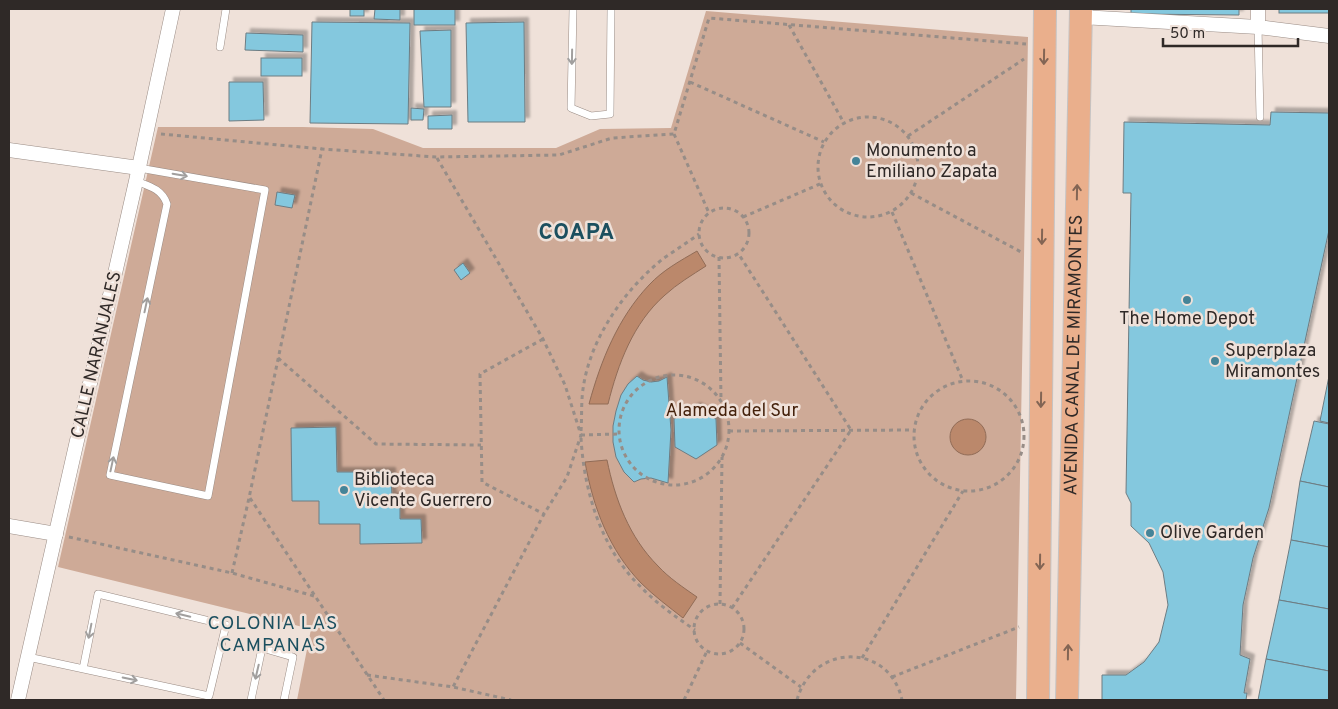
<svg xmlns="http://www.w3.org/2000/svg" width="1338" height="709" font-family="Overpass,sans-serif">
<defs>
<filter id="shadow"><feDropShadow dx="4.5" dy="-4.5" stdDeviation="1" flood-color="#0004"/></filter>
</defs>
<rect width="100%" height="100%" fill="#efe1d9"/>
<polygon fill="#ceaa97" points="706,11 1028,37 1016,700 297,700 311,629 58,567 158,127 303,127 373,129 423,148 556,148 600,129 671,128"/>
<g fill="#bb886b" stroke="#916c57">
<path d="M 697,251 L 706,266 C 692,275 677,284 665,295 C 633,323 618,364 608,404 L 589,404 C 601,360 618,318 649,285 C 663,270 680,261 697,251 Z"/>
<circle cx="968" cy="437" r="18"/>
<path d="M 607,460 C 615,499 629,537 658,566 C 669,578 684,588 697,597 L 683,618 C 669,607 654,596 641,583 C 609,550 593,507 585,462 Z"/>
</g>
<g fill="#84c8de" stroke="#6d7c82" filter="url(#shadow)">
<rect x="350" y="9" width="14" height="7"/>
<polygon points="375,9 400,9 400,20 374,19"/>
<rect x="414" y="9" width="41" height="16"/>
<polygon points="1131,9 1239,9 1239,15 1131,14"/>
<rect x="1279" y="9" width="50" height="4"/>
<polygon points="312,22 410,23 408,124 310,123"/>
<polygon points="524,22 525,122 468,122 466,23"/>
<polygon points="451,30 451,107 424,107 420,31"/>
<polygon points="246,33 303,35 303,52 245,50"/>
<rect x="261" y="58" width="41" height="18"/>
<polygon points="229,82 263,82 264,120 229,121"/>
<polygon points="411,108 424,109 423,120 411,120"/>
<polygon points="1271,112 1329,113 1329,230 1269,508 1253,558 1243,605 1240,655 1250,659 1244,693 1247,693 1246,700 1102,700 1102,675 1126,675 1144,662 1159,642 1168,605 1163,572 1149,543 1131,526 1131,503 1126,493 1131,193 1123,193 1124,122 1270,125"/>
<polygon points="452,115 452,129 428,129 428,116"/>
<polygon points="277,192 295,195 292,208 275,205"/>
<polygon points="463,263 470,273 461,280 454,270"/>
<polygon points="637,376 643,380 651,382 659,381 667,377 671,430 668,483 651,478 641,479 634,482 624,472 616,457 613,442 613,426 616,411 621,395 628,384"/>
<polygon points="1329,376 1329,423 1320,421"/>
<polygon points="696,407 716,419 717,445 696,459 675,447 674,419"/>
<polygon points="1314,421 1329,424 1329,487 1300,481"/>
<polygon points="336,427 337,472 391,472 392,497 400,497 400,519 421,519 422,543 360,544 360,524 319,524 319,501 292,501 291,428"/>
<polygon points="1300,481 1329,487 1329,547 1291,540"/>
<polygon points="1291,540 1329,547 1329,609 1279,600"/>
<polygon points="1279,600 1329,609 1329,671 1266,659"/>
<polygon points="1266,659 1329,671 1329,700 1258,700"/>
</g>
<g fill="none" stroke-linecap="round" stroke-linejoin="round">
<defs>
<g id="service">
<polyline points="573,9 571,108 591,116 610,114 611,9"/>
<polyline points="1258,27 1260,117"/>
<polyline points="220,47 226,9"/>
<path d="M 136,181 C 149,186 162,189 167,204 L 110,475 L 208,496 L 265,190 L 139,168"/>
<polyline points="28,657 209,696 226,625 98,594 83,669"/>
<polyline points="251,700 262,648 293,657 284,700"/>
</g>
<g id="minor">
<polyline points="1081,17 1258,27 1329,36"/>
<polyline points="1258,27 1258,9"/>
<polyline points="9,150 139,168"/>
<polyline points="9,526 56,534"/>
<polyline points="18,700 136,181 173,9"/>
</g>
<g id="primary">
<polyline points="1038,700 1045,9"/>
<path id="s1" d="M 1067,700 L 1081,9"/>
</g>
</defs>
<use href="#service" stroke="#9a8c85" stroke-width="8"/>
<use href="#minor" stroke="#9a8c85" stroke-width="15"/>
<use href="#primary" stroke="#c5c3c3" stroke-width="24"/>
<g stroke="#978d87" stroke-width="3" stroke-dasharray="4 4" stroke-linecap="butt">
<polyline points="789,25 844,123"/>
<polyline points="690,82 824,142"/>
<circle cx="868" cy="167" r="50"/>
<polyline points="161,134 322,149"/>
<polyline points="674,134 709,213"/>
<polyline points="908,136 1024,59"/>
<polyline points="437,158 543,339 565,385 581,435 567,477 544,514 453,687"/>
<polyline points="911,193 1023,253"/>
<circle cx="724" cy="233" r="25"/>
<polyline points="892,212 963,381"/>
<polyline points="743,217 820,184"/>
<polyline points="719,257 721,401"/>
<polyline points="543,339 480,374 482,482 544,514"/>
<polyline points="278,358 376,444 481,445"/>
<circle cx="674" cy="430" r="55"/>
<circle cx="969" cy="436" r="55"/>
<path d="M 581,431 C 582,417 581,403 583,389 C 590,338 625,289 664,258 C 676,250 688,242 699,234"/>
<polyline points="729,431 914,430"/>
<polyline points="581,435 618,434"/>
<path d="M 581,438 C 584,491 601,549 641,587 C 657,604 676,617 695,630"/>
<polyline points="250,498 384,700"/>
<polyline points="69,537 232,573 314,596"/>
<polyline points="232,573 249,498 322,149 436,157 559,155 612,138 674,134 709,18 1026,44"/>
<polyline points="720,604 722,457"/>
<circle cx="719" cy="629" r="25"/>
<polyline points="732,608 851,430 738,253"/>
<polyline points="740,643 801,687"/>
<polyline points="862,658 963,491"/>
<polyline points="367,675 453,687 511,700"/>
<polyline points="892,677 1019,627"/>
<polyline points="684,700 707,651"/>
<path d="M 797,700 C 813,642 890,643 902,700"/>
</g>
<use href="#service" stroke="#fff" stroke-width="7"/>
<use href="#minor" stroke="#fff" stroke-width="14"/>
<use href="#primary" stroke="#eaaf8c" stroke-width="22"/>
</g>
<defs><path id="oneway-shaft" d="M-6 0H5M1.5-3L5.5 0L1.5 3" fill="none" stroke-width="1.6" stroke-linecap="round" stroke-linejoin="round" transform="scale(1.25)"/></defs>
<g stroke="#a19f9e">
<use href="#oneway-shaft" transform="translate(572 57) rotate(91)"/>
<use href="#oneway-shaft" transform="translate(180 175) rotate(10)"/>
<use href="#oneway-shaft" transform="translate(146 305) rotate(-78)"/>
<use href="#oneway-shaft" transform="translate(112 464) rotate(-78)"/>
<use href="#oneway-shaft" transform="translate(183 615) rotate(-166)"/>
<use href="#oneway-shaft" transform="translate(90 631) rotate(101)"/>
<use href="#oneway-shaft" transform="translate(257 672) rotate(103)"/>
<use href="#oneway-shaft" transform="translate(130 679) rotate(12)"/>
</g>
<g stroke="#836554">
<use href="#oneway-shaft" transform="translate(1044 57) rotate(91)"/>
<use href="#oneway-shaft" transform="translate(1077 192) rotate(-89)"/>
<use href="#oneway-shaft" transform="translate(1042 237) rotate(91)"/>
<use href="#oneway-shaft" transform="translate(1041 400) rotate(91)"/>
<use href="#oneway-shaft" transform="translate(1040 562) rotate(91)"/>
<use href="#oneway-shaft" transform="translate(1068 652) rotate(-89)"/>
</g>
<g fill="#458498" stroke="#efe1d9" stroke-width="2">
<circle cx="856" cy="161" r="5"/>
<circle cx="1187" cy="300" r="5"/>
<circle cx="1215" cy="361" r="5"/>
<circle cx="344" cy="490" r="5"/>
<circle cx="1150" cy="533" r="5"/>
</g>
<g text-anchor="middle" dominant-baseline="central" stroke-width="5" stroke-linejoin="round" paint-order="stroke">
<g font-size="18" fill="#2f2927" stroke="#efe1d9" text-anchor="start">
<text x="866" y="151">Monumento a<tspan x="866" dy="21">Emiliano Zapata</tspan></text>
<text x="1187" y="319" text-anchor="middle">The Home Depot</text>
<text x="1225" y="351">Superplaza<tspan x="1225" dy="21">Miramontes</tspan></text>
<text x="354" y="480">Biblioteca<tspan x="354" dy="21">Vicente Guerrero</tspan></text>
<text x="1160" y="533">Olive Garden</text>
</g>
<g font-size="18" fill="#2f2927" stroke="#efe1d9">
<text transform="translate(97 355) rotate(-77)">CALLE NARANJALES</text>
<text stroke="none"><textPath href="#s1" startOffset="345">AVENIDA CANAL DE MIRAMONTES</textPath></text>
</g>
<g font-size="18" fill="#44210b" stroke="#efe1d9">
<text x="732" y="411">Alameda del Sur</text>
</g>
<g font-size="19" letter-spacing="1" fill="#1b4f5f" stroke="#efe1d9">
<text x="273" y="624">COLONIA LAS<tspan x="273" dy="22">CAMPANAS</tspan></text>
</g>
<g font-size="22" font-weight="bold" letter-spacing="1" fill="#1b4f5f" stroke="#efe1d9">
<text x="577" y="233">COAPA</text>
</g>
</g>
<rect width="1338" height="709" fill="none" stroke="#2f2927" stroke-width="20"/>
<path d="M1163 38v8h135v-8" fill="none" stroke="#2f2927" stroke-width="2.5"/>
<text x="1170" y="38" font-size="15" fill="#2f2927" stroke="#efe1d9" stroke-width="4" paint-order="stroke">50 m</text>
</svg>
